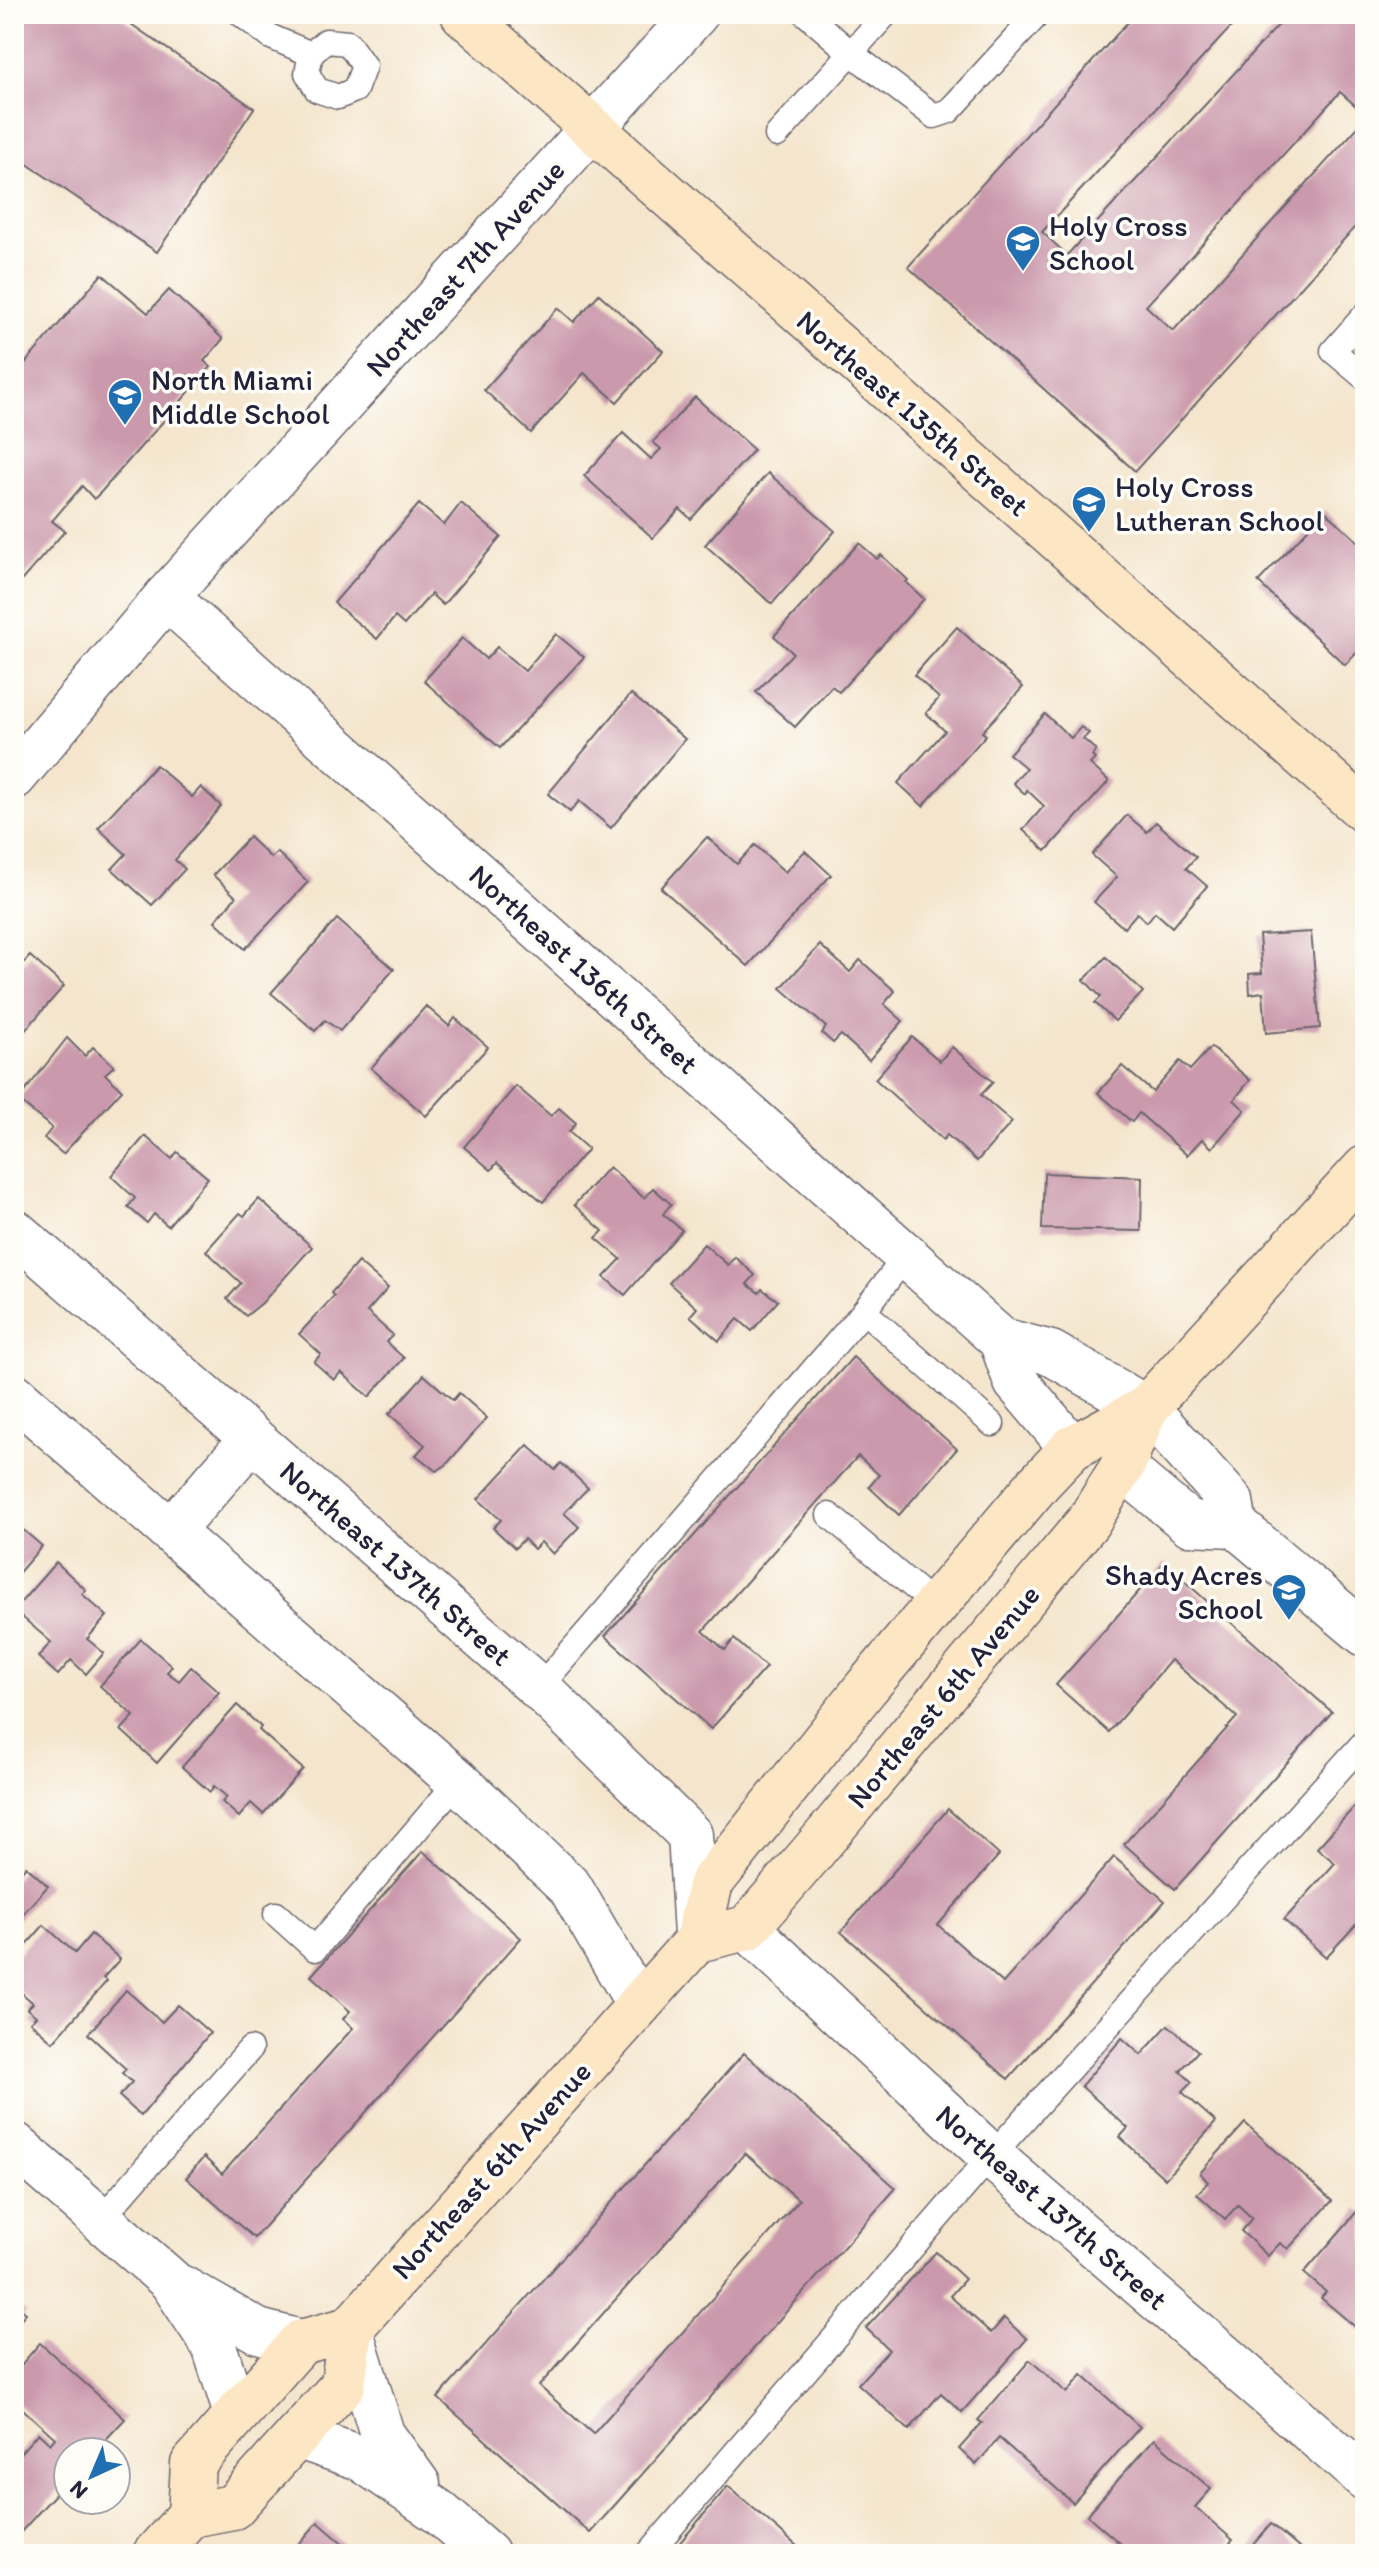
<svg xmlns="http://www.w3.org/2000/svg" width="1379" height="2568" font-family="Itim,sans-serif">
<rect width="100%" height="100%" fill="#fdfcf7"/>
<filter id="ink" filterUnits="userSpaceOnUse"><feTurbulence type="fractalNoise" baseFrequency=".0125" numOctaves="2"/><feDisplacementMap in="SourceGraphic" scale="16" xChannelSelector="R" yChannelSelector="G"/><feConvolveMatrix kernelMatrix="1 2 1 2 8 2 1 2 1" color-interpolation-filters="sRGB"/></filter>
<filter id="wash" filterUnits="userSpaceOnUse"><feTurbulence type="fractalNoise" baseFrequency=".006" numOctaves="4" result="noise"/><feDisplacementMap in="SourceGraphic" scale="32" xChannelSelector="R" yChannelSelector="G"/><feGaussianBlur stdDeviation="1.8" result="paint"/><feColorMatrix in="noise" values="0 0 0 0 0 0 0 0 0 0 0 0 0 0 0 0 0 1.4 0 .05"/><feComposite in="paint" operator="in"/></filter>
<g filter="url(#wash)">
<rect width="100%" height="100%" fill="#f4e5cc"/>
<g id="blocks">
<g fill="#ca99ac" fill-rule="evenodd">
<polygon points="14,14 116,14 254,108 157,252 14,155"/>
<polygon points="1135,14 1243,14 1042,232 1067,255 1283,20 1277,14 1365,14 1365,114 1340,92 1146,306 1173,331 1365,119 1365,216 1135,471 908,267"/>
<polygon points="102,274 148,313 169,290 223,339 204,361 211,367 101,492 94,499 82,486 52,521 65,531 14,589 14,376"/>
<polygon points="599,294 663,351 617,402 584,373 531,433 484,390 558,308 574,322"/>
<polygon points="695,397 754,450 691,519 680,509 653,538 584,476 623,433 651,459 661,449 653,442"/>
<polygon points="768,473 835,531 772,604 705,545"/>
<polygon points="461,503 501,537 443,605 431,594 404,625 395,617 377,639 334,603 419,504 444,525"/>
<polygon points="1325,511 1365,548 1365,644 1345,665 1258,582"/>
<polygon points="859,543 877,559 881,555 908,580 906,582 924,599 839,692 832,686 795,727 756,692 793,653 774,636"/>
<polygon points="957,627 1023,687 982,732 986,735 923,806 898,783 945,731 926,713 939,698 914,675"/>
<polygon points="556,634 584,657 500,748 424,681 462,638 486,659 497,647 525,671"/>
<polygon points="631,694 685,739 611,828 579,801 570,812 548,794"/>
<polygon points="1045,714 1071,738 1081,727 1089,733 1083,739 1096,750 1092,756 1095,759 1090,764 1109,781 1046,851 1023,830 1044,806 1027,790 1025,794 1013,783 1026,768 1009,754"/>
<polygon points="156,765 192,797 201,787 221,806 175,860 185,869 152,905 112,869 126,854 98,828"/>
<polygon points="1127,815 1147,832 1156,822 1196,857 1186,868 1207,886 1172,927 1155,912 1147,922 1137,913 1124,928 1094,902 1117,877 1092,855"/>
<polygon points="249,837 271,858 277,852 308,882 245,949 215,921 236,897 213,875"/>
<polygon points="707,837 737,864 755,845 785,872 805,851 831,875 748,966 661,888"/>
<polygon points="337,919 394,969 340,1031 325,1020 315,1031 271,993"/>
<polygon points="1311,932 1320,1028 1266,1033 1263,992 1250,994 1249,974 1262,973 1259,935"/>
<polygon points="820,945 850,972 860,960 895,991 884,1004 903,1021 869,1060 841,1035 833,1043 822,1033 826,1027 781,988"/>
<polygon points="30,956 64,986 14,1043 14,974"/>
<polygon points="1106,957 1143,992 1115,1021 1095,1003 1101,997 1084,980"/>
<polygon points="426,1006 449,1026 455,1018 488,1047 426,1116 371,1068"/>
<polygon points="912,1037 940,1061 952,1047 993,1082 981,1095 1012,1122 977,1161 947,1135 943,1140 875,1079"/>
<polygon points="67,1038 85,1056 93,1047 114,1066 105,1074 122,1090 63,1154 44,1138 52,1128 18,1100"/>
<polygon points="1211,1047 1250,1080 1234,1100 1245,1110 1212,1148 1202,1139 1187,1155 1139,1113 1132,1122 1098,1093 1122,1066 1153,1092 1180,1061 1190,1070"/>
<polygon points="516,1086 551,1116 559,1108 576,1123 569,1132 588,1149 543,1202 497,1163 491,1170 464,1147"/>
<polygon points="145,1136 172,1159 177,1152 208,1178 168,1226 154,1214 147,1223 128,1207 135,1198 111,1176"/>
<polygon points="609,1167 644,1198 653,1188 671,1204 663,1214 682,1230 625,1295 604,1277 621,1259 596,1238 603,1231 574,1205"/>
<polygon points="1044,1173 1142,1177 1141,1231 1042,1229"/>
<polygon points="259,1199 312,1247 262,1303 246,1316 227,1299 241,1283 206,1251 240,1213 244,1216"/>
<polygon points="704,1244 728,1265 735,1257 755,1275 747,1284 759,1293 762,1289 778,1301 752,1331 738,1319 719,1341 690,1316 697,1308 669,1283"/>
<polygon points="358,1262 388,1288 367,1312 393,1335 386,1342 404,1358 369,1397 341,1372 334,1380 314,1362 321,1354 299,1334 334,1296 331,1293"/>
<polygon points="853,1357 957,1449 899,1515 869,1487 879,1475 858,1456 703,1631 725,1650 734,1639 766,1667 711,1729 605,1636"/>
<polygon points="424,1375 453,1400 459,1393 487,1418 446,1465 436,1471 416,1455 425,1445 389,1414"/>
<polygon points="528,1445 555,1470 561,1463 588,1488 564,1513 579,1527 553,1554 541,1542 534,1549 524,1539 515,1548 493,1528 501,1520 478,1499"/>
<polygon points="21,1528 42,1546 14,1578 14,1536"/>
<polygon points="56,1562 86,1590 82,1594 107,1616 87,1639 104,1653 86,1674 71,1660 58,1675 38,1657 51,1642 14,1610"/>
<polygon points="1164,1563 1332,1712 1175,1889 1124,1844 1237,1717 1171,1660 1109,1732 1056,1685"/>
<polygon points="141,1639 172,1666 167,1672 179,1681 191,1667 219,1692 157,1763 121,1730 134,1716 100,1686"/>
<polygon points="237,1705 261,1727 259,1730 303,1769 263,1814 251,1803 239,1817 222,1802 227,1797 214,1786 210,1792 182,1767"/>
<polygon points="1365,1795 1365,1915 1326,1957 1284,1920 1335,1863 1317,1848"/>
<polygon points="948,1809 999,1855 938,1925 1003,1983 1114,1857 1165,1901 1008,2079 841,1932"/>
<polygon points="423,1851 521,1938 254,2238 186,2178 204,2157 222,2174 353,2028 343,2019 350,2011 311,1976"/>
<polygon points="26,1866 48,1886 17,1920 14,1917 14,1880"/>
<polygon points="44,1925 75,1953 91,1934 120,1959 103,1978 107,1981 53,2042 30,2022 36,2016 27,2009 33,2003 14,1986 14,1959"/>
<polygon points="126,1990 162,2022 178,2005 210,2033 141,2116 119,2096 132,2082 122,2073 126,2069 88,2034"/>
<polygon points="1168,2025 1198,2051 1180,2071 1192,2082 1182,2092 1216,2122 1165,2179 1120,2137 1128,2128 1081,2086 1122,2038 1141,2055"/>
<path d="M 744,2053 L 896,2188 L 590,2533 L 438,2398 ZM 745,2153 L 799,2200 L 593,2434 L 539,2386 Z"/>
<polygon points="1245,2123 1332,2201 1288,2249 1280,2243 1268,2256 1241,2231 1252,2218 1238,2205 1225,2219 1197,2194 1208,2182 1200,2173"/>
<polygon points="1359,2209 1365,2215 1365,2335 1321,2298 1326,2292 1304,2273"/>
<polygon points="936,2252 965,2279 950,2296 991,2333 1004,2318 1027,2339 962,2412 941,2393 909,2430 858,2384 889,2350 866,2328"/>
<polygon points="14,2303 26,2313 14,2326"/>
<polygon points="40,2343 125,2419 94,2452 68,2452 68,2480 19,2534 14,2529 14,2460 38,2433 50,2444 55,2438 14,2401 14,2373"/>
<polygon points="1030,2360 1067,2393 1082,2375 1140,2427 1073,2503 999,2438 976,2465 959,2449 982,2423 978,2420"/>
<polygon points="1154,2439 1211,2489 1195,2507 1233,2540 1220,2554 1132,2554 1087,2515"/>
<polygon points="728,2486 806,2554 685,2554 677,2546"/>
<polygon points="318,2522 355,2554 290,2554"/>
<polygon points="1271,2524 1306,2554 1245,2554"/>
</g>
</g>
</g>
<g filter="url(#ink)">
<use href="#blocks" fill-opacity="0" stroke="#6c666e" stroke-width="2"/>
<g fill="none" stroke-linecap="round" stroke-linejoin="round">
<defs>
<g id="service">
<polyline points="241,14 271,37 311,54"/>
<polyline points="806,14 851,53 934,116 949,111 1038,14"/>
<polygon points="326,41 348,43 364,66 355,90 338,97 317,90 307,73 311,54"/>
<polyline points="777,135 886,14"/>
<polyline points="1365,315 1333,351 1365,378"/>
<polyline points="864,1311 906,1256"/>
<polyline points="829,1515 935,1605"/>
<polyline points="539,1688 864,1311 992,1424"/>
<polyline points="276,1914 315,1949 458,1781"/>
<polyline points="101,2219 250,2049"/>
<polyline points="648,2554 991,2156 1365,1741"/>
</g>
<g id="minor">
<polyline points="166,597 1001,1340 1051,1353 1146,1408 1231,1501 1235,1525"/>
<polyline points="14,777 166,597 696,14"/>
<polyline points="1001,1340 1016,1382 1072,1448"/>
<polyline points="1122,1467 1189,1523 1235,1525 1365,1634"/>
<polyline points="747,1928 991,2156 1365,2478"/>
<polyline points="14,2144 171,2281 214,2346 236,2414"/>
<polyline points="180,2287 258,2331 301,2342"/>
<polyline points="350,2329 382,2434 418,2484"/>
<polyline points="297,2436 360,2458 439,2512 487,2554"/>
</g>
<g id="tertiary">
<polyline points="14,1231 539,1688 690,1835 696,1934"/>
<polyline points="14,1395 458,1781 570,1887 639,2005"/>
<polyline points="171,1531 252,1439"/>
</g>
<g id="secondary">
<polyline points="463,14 1365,811"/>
<polyline points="697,1940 747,1928 811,1854 1088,1522 1122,1467 1146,1408"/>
<polyline points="190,2515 193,2464 301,2342 350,2329 697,1940 711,1883 865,1689 1039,1483 1072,1448 1146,1408 1365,1168"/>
<polyline points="155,2554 190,2515 233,2507 343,2385 350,2329"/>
</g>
</defs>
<use href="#service" stroke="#6c666e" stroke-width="27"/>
<use href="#minor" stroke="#6c666e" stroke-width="47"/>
<use href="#tertiary" stroke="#6c666e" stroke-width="47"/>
<use href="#secondary" stroke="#6c666e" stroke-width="47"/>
<use href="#service" stroke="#fff" stroke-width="24"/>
<use href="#minor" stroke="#fff" stroke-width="44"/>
<use href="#tertiary" stroke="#fff" stroke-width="44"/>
<use href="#secondary" stroke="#fce6c4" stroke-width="44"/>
</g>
</g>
<defs>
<symbol id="school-pin" viewBox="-11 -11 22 30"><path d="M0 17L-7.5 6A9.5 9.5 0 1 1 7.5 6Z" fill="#1f6fb2" stroke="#fdfcf7"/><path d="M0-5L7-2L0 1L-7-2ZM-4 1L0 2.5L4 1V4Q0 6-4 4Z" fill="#fff"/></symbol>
</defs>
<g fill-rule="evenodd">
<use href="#school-pin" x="1003" y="222" width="40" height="54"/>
<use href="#school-pin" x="105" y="376" width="40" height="54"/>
<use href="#school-pin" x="1069" y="483" width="40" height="54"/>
<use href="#school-pin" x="1269" y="1571" width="40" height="54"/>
</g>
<g text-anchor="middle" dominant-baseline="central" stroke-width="7" stroke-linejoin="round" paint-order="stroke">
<g font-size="30" fill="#22223b" stroke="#fdfcf7" text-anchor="start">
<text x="1049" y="225">Holy Cross<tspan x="1049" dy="34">School</tspan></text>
<text x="151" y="379">North Miami<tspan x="151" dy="34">Middle School</tspan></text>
<text x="1115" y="486">Holy Cross<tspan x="1115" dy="34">Lutheran School</tspan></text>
<text x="1263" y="1574" text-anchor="end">Shady Acres<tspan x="1263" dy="34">School</tspan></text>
</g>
<g font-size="30" fill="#22223b" stroke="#fdfcf7">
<text transform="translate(465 268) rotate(-48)">Northeast 7th Avenue</text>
<text transform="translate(913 413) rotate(41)">Northeast 135th Street</text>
<text transform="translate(584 969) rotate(42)">Northeast 136th Street</text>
<text transform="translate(396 1563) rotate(41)">Northeast 137th Street</text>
<text transform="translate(943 1696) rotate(-50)">Northeast 6th Avenue</text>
<text transform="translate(491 2170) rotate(-48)">Northeast 6th Avenue</text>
<text transform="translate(1052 2207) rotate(41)">Northeast 137th Street</text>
</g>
</g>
<rect width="1379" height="2568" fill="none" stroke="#fdfcf7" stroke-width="48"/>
<g transform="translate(92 2476) rotate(224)"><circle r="38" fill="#fdfcf7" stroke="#a5a5ac" stroke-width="2"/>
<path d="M0-6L14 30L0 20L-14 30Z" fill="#1f6fb2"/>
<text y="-12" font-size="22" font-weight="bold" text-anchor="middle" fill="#22223b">N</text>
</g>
</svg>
